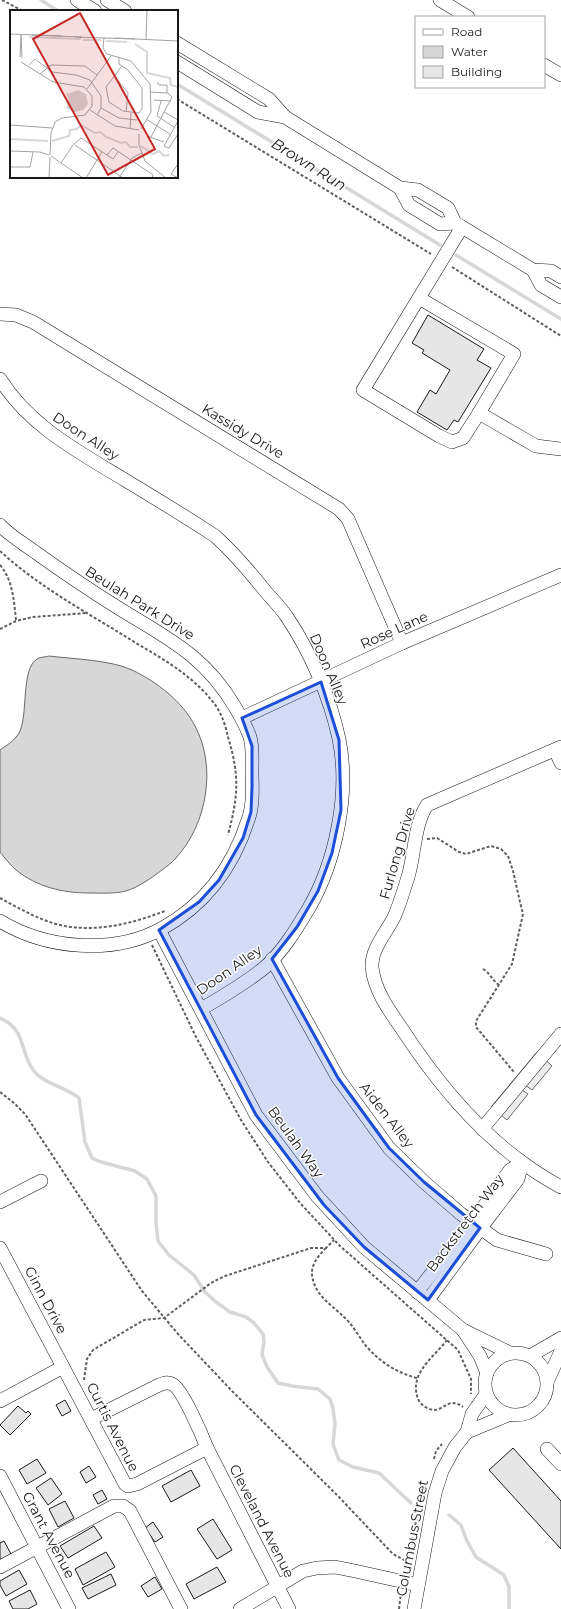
<svg xmlns="http://www.w3.org/2000/svg" width="561" height="1609" font-family="Montserrat,sans-serif">
<rect width="100%" height="100%" fill="#fff"/>
<polygon fill="#ededed" stroke="#6a6a6a" points="537,1052 552,1066 532,1090 525,1085 522,1090 528,1094 507,1120 491,1107"/>
<path fill="#d7d7d7" stroke="#6a6a6a" d="M 49,656 C 73,659 111,660 132,670 C 157,682 182,701 195,726 C 217,767 207,824 176,858 C 172,863 167,866 162,870 C 153,877 137,888 126,891 C 114,894 101,893 89,893 C 63,893 37,887 16,870 C 10,865 5,858 0,852 L 0,750 C 7,745 16,740 20,731 C 28,713 21,669 37,659 C 40,657 46,657 49,656 Z"/>
<g fill="none" stroke-linecap="round" stroke-linejoin="round">
<g stroke="#d7d7d7" stroke-width="3.5">
<polyline points="41,0 58,11"/>
<polyline points="177,84 440,245"/>
<polyline points="456,255 561,319"/>
<path d="M 0,1018 C 27,1029 19,1053 34,1071 C 44,1084 66,1087 79,1098 L 85,1142 L 92,1158 L 101,1162 L 135,1171 L 147,1179 L 156,1196 L 156,1222 L 158,1241 L 169,1255 L 194,1275 L 205,1292 L 216,1302 L 230,1312 L 246,1317 L 254,1323 L 263,1334 L 264,1342 L 262,1354 L 267,1367 L 278,1383 L 292,1386 L 318,1389 L 330,1399 L 333,1408 L 335,1424 L 333,1444 L 339,1460 L 353,1467 L 379,1473 L 411,1503"/>
<polyline points="449,1515 461,1525 467,1541 476,1557 504,1575 509,1587 509,1609"/>
</g>
</g>
<g fill="#e6e6e6" stroke="#1a1a1a">
<polygon points="428,315 484,349 477,360 491,368 458,422 454,420 447,430 417,412 430,390 436,394 450,370 422,353 424,350 412,343"/>
<polygon points="65,1400 71,1411 62,1416 56,1405"/>
<polygon points="18,1406 26,1413 28,1411 31,1414 10,1435 0,1425"/>
<polygon points="513,1448 561,1501 561,1549 489,1470"/>
<polygon points="37,1459 46,1473 27,1484 19,1470"/>
<polygon points="89,1466 96,1477 86,1483 80,1472"/>
<polygon points="191,1470 200,1486 171,1502 162,1486"/>
<polygon points="51,1478 62,1494 48,1505 36,1488"/>
<polygon points="102,1490 107,1499 98,1504 93,1495"/>
<polygon points="65,1501 74,1518 58,1527 49,1509"/>
<polygon points="213,1519 232,1550 217,1559 197,1529"/>
<polygon points="153,1522 163,1537 155,1542 145,1528"/>
<polygon points="94,1526 102,1538 68,1558 60,1546"/>
<polygon points="4,1541 11,1554 0,1561 0,1543"/>
<polygon points="106,1552 115,1567 83,1585 75,1569"/>
<polygon points="217,1567 226,1582 194,1599 186,1584"/>
<polygon points="19,1570 27,1584 6,1596 0,1585 0,1581"/>
<polygon points="111,1574 116,1585 88,1599 82,1588"/>
<polygon points="155,1577 162,1589 148,1597 141,1586"/>
<polygon points="30,1590 37,1604 28,1609 13,1609 9,1601"/>
</g>
<g fill="none" stroke-linecap="round" stroke-linejoin="round">
<defs>
<g id="minor">
<polyline points="77,0 95,11"/>
<polyline points="107,0 125,11"/>
<polyline points="440,0 468,17"/>
<polyline points="177,43 269,99 285,117 400,188 418,190 448,208 455,223 462,227 533,270 551,271 561,277"/>
<polyline points="177,62 258,112 285,117"/>
<polyline points="544,65 561,75"/>
<polyline points="400,188 409,205 440,224 455,223"/>
<polyline points="462,227 363,390 439,436 452,442 463,438 479,413 536,446 561,449"/>
<polyline points="533,270 541,285 561,297"/>
<polyline points="419,298 514,354 479,413"/>
<polyline points="0,314 16,315 33,322 339,509 348,519 402,643"/>
<path d="M 0,379 C 29,426 79,452 125,480 C 155,498 186,517 215,536 C 234,553 250,572 266,592 C 273,600 281,608 287,617 C 311,653 330,697 339,739 C 350,793 336,861 309,908 C 297,928 282,953 264,968 C 244,984 222,997 201,1009"/>
<path d="M 0,525 C 10,536 23,543 35,552 C 63,572 91,591 120,609 C 169,639 205,656 235,707 C 241,717 246,726 250,737 C 253,747 252,759 252,770 C 252,786 254,804 248,820 C 233,867 205,905 161,929 C 113,955 46,949 0,921"/>
<polyline points="242,718 402,643 561,575"/>
<path d="M 561,747 L 427,805 C 414,825 415,854 408,877 C 404,890 400,903 395,915 C 388,931 371,948 372,967 C 374,989 388,1009 400,1026 C 433,1077 473,1127 523,1163 C 535,1172 548,1180 561,1187"/>
<polyline points="555,750 561,763"/>
<polyline points="159,930 256,1115 317,1196 364,1247 463,1330 510,1353"/>
<polyline points="272,959 338,1078 389,1148 424,1182 461,1214 497,1240 546,1254"/>
<polyline points="482,1129 561,1034"/>
<polyline points="0,1202 41,1181"/>
<polyline points="0,1248 125,1484 128,1486 137,1484 207,1448"/>
<polyline points="417,1292 477,1216 510,1170 522,1163"/>
<polyline points="428,1300 486,1221 518,1179 522,1163"/>
<polyline points="463,1330 480,1356 487,1373"/>
<circle cx="516" cy="1384" r="31"/>
<polyline points="530,1356 561,1338"/>
<polyline points="548,1380 561,1351"/>
<polyline points="0,1401 63,1367"/>
<path d="M 91,1419 L 157,1386 C 162,1384 166,1381 172,1384 C 182,1388 202,1435 207,1448 L 289,1609"/>
<polyline points="467,1432 508,1415"/>
<polyline points="547,1449 561,1464"/>
<polyline points="0,1476 69,1609"/>
<polyline points="0,1567 114,1506 123,1506 130,1511 181,1609"/>
<polyline points="240,1609 303,1571 317,1568 335,1567 355,1571 418,1585"/>
<polyline points="414,1609 435,1493 442,1471 455,1447 467,1432 472,1414 486,1394"/>
</g>
</defs>
<use href="#minor" stroke="#1a1a1a" stroke-width="14"/>
<g stroke="#5f5f5f" stroke-width="2" stroke-dasharray="3 2" stroke-linecap="butt">
<polyline points="2,0 23,11"/>
<polyline points="177,99 431,254"/>
<polyline points="452,267 561,336"/>
<path d="M 0,551 C 40,588 90,614 136,643 C 165,660 196,678 216,706 C 222,715 226,727 228,737 C 240,776 238,797 228,835"/>
<path d="M 0,565 C 13,580 14,602 16,620"/>
<polyline points="0,629 16,621 33,617 86,613"/>
<polyline points="427,839 437,838 459,852 466,854 491,846 501,849 508,856 513,871 520,902 523,914 512,964 476,1021 476,1027 514,1072"/>
<path d="M 0,898 C 22,910 46,924 71,927 C 104,931 136,922 165,911"/>
<polyline points="152,945 196,1037 241,1120 268,1162 300,1203 340,1246 458,1350 471,1379 471,1394"/>
<path d="M 483,969 C 490,973 492,980 499,985"/>
<polyline points="0,1092 14,1103 25,1114 142,1291 178,1334 232,1391 337,1495 393,1554 406,1561"/>
<path d="M 326,1248 C 317,1257 309,1267 313,1280 C 317,1297 333,1306 344,1317 C 353,1325 359,1337 366,1346 C 380,1362 397,1373 417,1378"/>
<path d="M 447,1340 C 433,1358 407,1375 419,1401 C 422,1406 429,1410 435,1410 C 445,1409 449,1397 463,1407"/>
<polyline points="84,1380 87,1359 93,1350 144,1320 164,1318 211,1283 225,1276 311,1248 326,1248 334,1240"/>
<polyline points="434,1459 436,1451 442,1444"/>
<polyline points="405,1569 418,1513"/>
<polyline points="399,1609 401,1593"/>
</g>
<use href="#minor" stroke="#fff" stroke-width="13"/>
</g>
<path fill="#1d4ed8" fill-opacity="0.2" stroke="#1d4ed8" stroke-width="3" stroke-linejoin="round" d="M 321,682 L 339,740 L 341,810 L 332,853 L 318,891 L 297,927 L 272,959 L 338,1078 L 389,1148 L 424,1182 L 480,1228 L 428,1300 L 364,1247 L 324,1205 L 256,1115 L 159,930 L 199,902 L 219,880 L 243,838 L 251,812 L 252,787 L 252,746 L 242,718 Z"/>
<g text-anchor="middle" dominant-baseline="central" stroke-width="3" stroke-linejoin="round" paint-order="stroke">
<g font-size="14" fill="#1a1a1a" stroke="#fff">
<text transform="translate(243 431) rotate(31)">Kassidy Drive</text>
<text transform="translate(86 436) rotate(33)">Doon Alley</text>
<text transform="translate(140 603) rotate(32)">Beulah Park Drive</text>
<text transform="translate(394 630) rotate(-24)">Rose Lane</text>
<text transform="translate(329 669) rotate(67)">Doon Alley</text>
<text transform="translate(397 853) rotate(-74)">Furlong Drive</text>
<text transform="translate(229 970) rotate(-35)">Doon Alley</text>
<text transform="translate(387 1115) rotate(52)">Aiden Alley</text>
<text transform="translate(296 1142) rotate(54)">Beulah Way</text>
<text transform="translate(465 1223) rotate(-53)">Backstretch Way</text>
<text transform="translate(46 1300) rotate(62)">Ginn Drive</text>
<text transform="translate(113 1427) rotate(63)">Curtis Avenue</text>
<text transform="translate(262 1521) rotate(63)">Cleveland Avenue</text>
<text transform="translate(49 1535) rotate(62)">Grant Avenue</text>
<text transform="translate(412 1538) rotate(-79)">Columbus Street</text>
</g>
<g font-size="15" font-style="italic" fill="#1a1a1a" stroke="#fff">
<text transform="translate(309 164) rotate(32)">Brown Run</text>
</g>
</g>
<g transform="translate(10 10)">
<rect width="168" height="168" fill="#fff"/>
<path d="M 68,80 L 76,84 L 78,94 L 73,100 L 65,102 L 56,98 L 59,90 L 56,84 Z" fill="#d7d7d7"/>
<path fill="none" stroke="#d7d7d7" stroke-width="2" d="M 19,27 L 71,29M 73,30 L 91,30M 96,31 L 117,32M 125,34 L 137,42 L 137,63 L 160,68 L 161,75 L 168,77M 0,129 L 38,131M 42,131 L 59,126 L 60,120 L 67,119 L 71,115 L 85,123 L 90,122 L 96,127 L 111,133 L 116,132 L 120,137 L 128,137M 131,136 L 143,144 L 149,141 L 154,146 L 159,145"/>
<path fill="none" stroke="#a3a3a3" stroke-width="1" d="M 0,24 L 52,26M 11,24 L 12,48M 22,25 L 72,27M 65,27 L 125,29M 94,28 L 93,38 L 97,44 L 121,51 L 140,74 L 141,102 L 131,119M 105,28 L 168,31M 136,30 L 137,0M 10,47 L 11,25M 109,47 L 109,54 L 118,60 L 132,78 L 132,99 L 129,103 L 113,101 L 99,92 L 96,77 L 112,56M 11,52 L 43,72 L 74,77 L 82,86 L 82,96 L 75,105 L 52,108 L 45,112 L 41,123 L 40,145M 19,55 L 25,49 L 42,62 L 66,65 L 80,70 L 91,86 L 91,98 L 87,105M 30,64 L 41,55 L 75,56 L 87,65M 105,67 L 118,83 L 116,102M 147,72 L 149,75 L 157,75 L 157,83M 77,79 L 101,46M 140,82 L 158,83 L 162,87 L 141,127M 144,90 L 161,91M 151,91 L 147,106 L 164,117M 91,98 L 109,108 L 127,110M 80,100 L 105,116 L 129,120M 154,102 L 168,110M 136,109 L 160,124M 168,111 L 154,136 L 159,138 L 168,124M 0,115 L 42,118M 120,119 L 121,103M 129,124 L 129,135 L 135,151 L 156,168M 137,126 L 154,132M 65,135 L 113,168M 0,141 L 30,142 L 39,145M 97,145 L 103,138 L 143,165 L 142,168M 41,146 L 73,168M 51,153 L 63,135 L 71,128 L 103,149 L 108,142M 0,157 L 20,157 L 23,142M 39,168 L 40,147M 76,168 L 92,142M 109,168 L 122,148 L 132,143M 168,168 L 161,164 L 168,154"/>
<path fill="#c62828" fill-opacity="0.15" stroke="#c62828" stroke-width="2" d="M 70,3 L 145,139 L 98,165 L 23,29 Z"/>
<rect width="168" height="168" fill="none" stroke="#1a1a1a" stroke-width="2"/>
</g>
<rect x="415" y="16" width="130" height="72" fill="#ffffff" stroke="#a3a3a3"/>
<rect x="423" y="29" width="20" height="6" fill="#ffffff" stroke="#a3a3a3"/>
<text x="451" y="36" font-size="12" fill="#1a1a1a">Road</text>
<rect x="423" y="46" width="20" height="12" fill="#d7d7d7" stroke="#a3a3a3"/>
<text x="451" y="56" font-size="12" fill="#1a1a1a">Water</text>
<rect x="423" y="66" width="20" height="12" fill="#e6e6e6" stroke="#a3a3a3"/>
<text x="451" y="76" font-size="12" fill="#1a1a1a">Building</text>
</svg>
